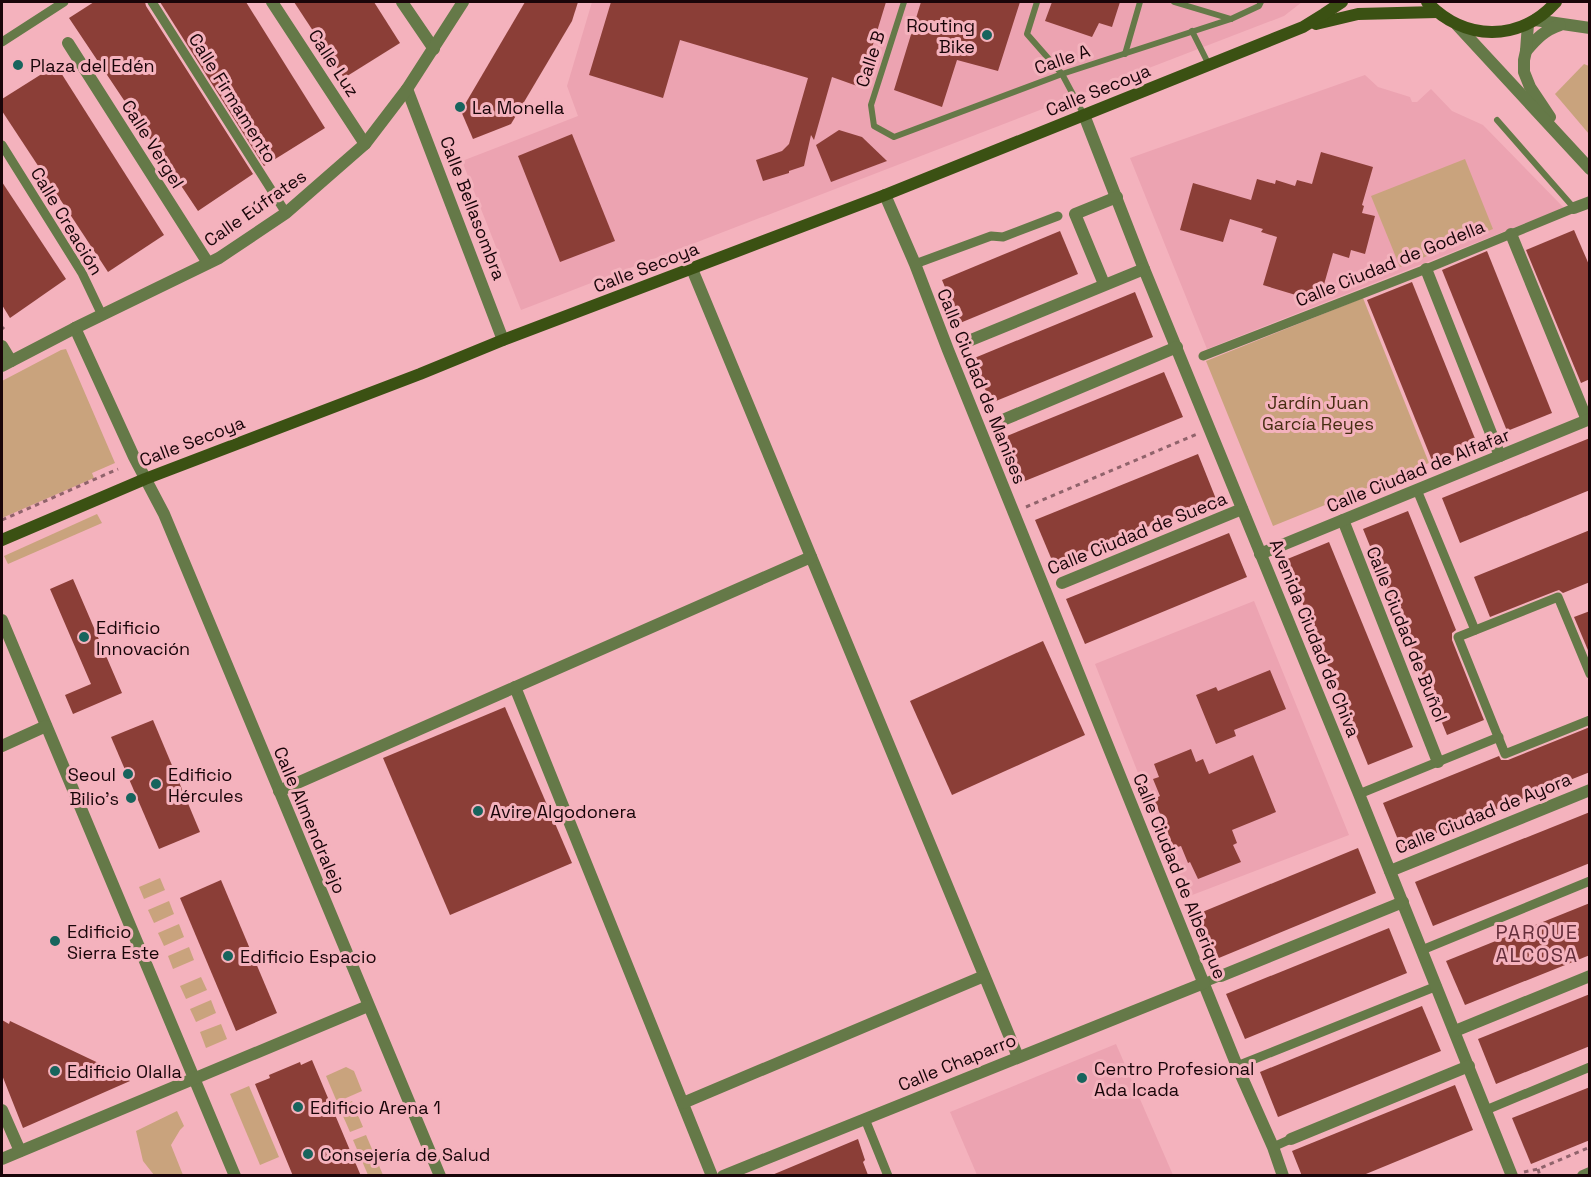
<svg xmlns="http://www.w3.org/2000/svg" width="1591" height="1177" font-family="'Space Grotesk',sans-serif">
<rect width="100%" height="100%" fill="#f4b2bd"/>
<g fill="#eca3b1">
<polygon points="592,2 1302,2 1284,16 521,310 462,161 578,116 567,86"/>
<polygon points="1365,75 1378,87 1410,97 1412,102 1417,102 1431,89 1452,111 1483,125 1564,208 1207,349 1130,158"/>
<polygon points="1254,601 1349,835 1187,897 1095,664"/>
<polygon points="1116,1044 1173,1175 977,1175 950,1112"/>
</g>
<g fill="#c9a37d">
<polygon points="1584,64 1589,66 1589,134 1555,94"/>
<polygon points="1465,159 1493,229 1400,267 1371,196"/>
<polygon points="1363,298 1429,463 1273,526 1206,361"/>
<polygon points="66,349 115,463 92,473 94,478 2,518 2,381 61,350"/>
<polygon points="97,514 102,523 8,564 4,556"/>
<polygon points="160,878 165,890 144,899 139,887"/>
<polygon points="169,901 174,914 154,923 148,910"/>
<polygon points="179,924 184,937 164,946 158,933"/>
<polygon points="189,947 194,960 173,969 168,956"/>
<polygon points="201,977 207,990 186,999 180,986"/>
<polygon points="211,1000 216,1013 196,1022 190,1009"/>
<polygon points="221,1024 227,1039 206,1048 200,1032"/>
<polygon points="346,1067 354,1071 362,1091 337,1102 326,1076"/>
<polygon points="249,1086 279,1157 260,1165 230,1094"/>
<polygon points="352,1101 363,1127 350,1132 339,1107"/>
<polygon points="177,1111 184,1126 180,1130 171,1145 183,1175 154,1175 143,1161 136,1131"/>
<polygon points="366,1135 383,1175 368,1175 353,1140"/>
</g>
<g fill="#8b3e37">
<polygon points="94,2 145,2 146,6 253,174 198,211 69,18"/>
<polygon points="160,2 246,2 325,128 264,166"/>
<polygon points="294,2 374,2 400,43 344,78"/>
<polygon points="525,2 578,2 572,21 511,124 473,139 461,111"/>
<polygon points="611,2 886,2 860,87 832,77 814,140 811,135 804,166 789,171 789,173 763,181 756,160 782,151 789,144 808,78 680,40 663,98 589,75"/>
<polygon points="921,2 1020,2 998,71 957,60 942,107 894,90"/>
<polygon points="1052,2 1120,2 1112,27 1099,23 1092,37 1045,21"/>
<polygon points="56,65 164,235 108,272 2,111 2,99"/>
<polygon points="839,130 862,137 887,161 831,182 816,145"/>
<polygon points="572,134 615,241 560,262 518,156"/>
<polygon points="1321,152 1373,167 1362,205 1364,206 1362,213 1375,216 1365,254 1351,250 1349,258 1333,253 1319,302 1263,285 1277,237 1261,232 1263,229 1230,219 1223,242 1180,230 1193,183 1251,200 1257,179 1275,184 1276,180 1295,186 1297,180 1312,184"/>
<polygon points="2,182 66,279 10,318 2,305"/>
<polygon points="1574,230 1590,267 1590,379 1581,383 1526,250"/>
<polygon points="1060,231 1078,274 960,323 942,280"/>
<polygon points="1487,251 1552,413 1507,431 1442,270"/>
<polygon points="1412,282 1478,446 1433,463 1367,300"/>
<polygon points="1135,292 1153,337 991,403 972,359"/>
<polygon points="1164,372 1183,417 1020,483 1002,438"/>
<polygon points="1590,438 1590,490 1460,543 1442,498"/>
<polygon points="1198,454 1216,499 1054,565 1035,520"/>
<polygon points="1408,511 1456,630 1452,633 1452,640 1484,720 1447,735 1363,529"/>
<polygon points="1590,530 1590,582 1563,593 1559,590 1556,591 1490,617 1474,577"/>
<polygon points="1229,533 1247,577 1085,644 1066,599"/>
<polygon points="1329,542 1413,747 1368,765 1285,560"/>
<polygon points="73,579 122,693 73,714 65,695 91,684 50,589"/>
<polygon points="1590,611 1590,655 1574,617"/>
<polygon points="1043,641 1085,735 952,795 910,701"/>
<polygon points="1270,670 1286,709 1234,730 1236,736 1216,744 1196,695 1216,687 1218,691"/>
<polygon points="505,707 572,863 450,915 383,758"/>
<polygon points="153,720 200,832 159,849 111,737"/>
<polygon points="1590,727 1590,772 1401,847 1383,803 1499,756 1501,760 1508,760"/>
<polygon points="1191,749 1196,762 1203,759 1209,774 1253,755 1276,812 1232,830 1237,843 1233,845 1241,862 1198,879 1190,862 1188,863 1181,846 1174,848 1154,799 1160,796 1153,779 1159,777 1154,764"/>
<polygon points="1590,812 1590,863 1433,926 1415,882"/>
<polygon points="1358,848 1376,893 1214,960 1195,915"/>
<polygon points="221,880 277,1013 236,1031 180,898"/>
<polygon points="1590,903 1590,955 1465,1005 1446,961"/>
<polygon points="1389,928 1407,973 1245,1039 1226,994"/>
<polygon points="1590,994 1590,1046 1496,1084 1478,1039"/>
<polygon points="1422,1006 1441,1051 1278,1117 1260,1072"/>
<polygon points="2,1020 9,1024 10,1021 109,1068 104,1068 130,1081 23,1128 2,1075"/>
<polygon points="312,1060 349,1148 361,1176 293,1176 255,1084 270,1078 269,1075 300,1062 301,1065"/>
<polygon points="1455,1085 1473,1130 1361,1176 1302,1176 1292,1151"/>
<polygon points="1590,1087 1590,1140 1531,1164 1512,1118"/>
<polygon points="858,1139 865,1160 863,1162 868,1175 772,1175"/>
</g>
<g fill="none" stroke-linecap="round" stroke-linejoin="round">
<g stroke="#90636b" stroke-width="3" stroke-dasharray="4.5 4.5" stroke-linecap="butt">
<polyline points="2,329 4,327"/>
<polyline points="1026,507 1197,434"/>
<polyline points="2,520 118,469"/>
<polyline points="1538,1169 1540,1176"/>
<polyline points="1524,1172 1538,1169 1590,1147"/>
</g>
<g stroke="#657948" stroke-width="6">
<polyline points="904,2 871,105 874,126 894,137 1062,74 1231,19 1259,6 1261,2"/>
<polyline points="1037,2 1027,34 1062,74 1084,115"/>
<polyline points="1174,2 1231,19"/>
<polyline points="1192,31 1209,65"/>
<polyline points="1125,54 1140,2"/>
<polyline points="1497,120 1574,208"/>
</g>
<g stroke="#657948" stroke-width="9">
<polyline points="152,2 286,213"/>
<polyline points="2,42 64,2"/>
<polyline points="2,145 82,273 102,315"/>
<polyline points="915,264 991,236 1003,237 1058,216"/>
<polyline points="1203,356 1426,269 1574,208"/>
<polyline points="1417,490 1475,630"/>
<polyline points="1590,674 1558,597 1458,637 1505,754 1590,720"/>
<polyline points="1359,794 1499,737"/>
<polyline points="1422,950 1590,881"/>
<polyline points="1204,983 1221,976"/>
<polyline points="1237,1066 1437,986"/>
<polyline points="1486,1110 1590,1067"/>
<polyline points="865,1119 888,1176"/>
<polyline points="1273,1147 1291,1139"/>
</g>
<g stroke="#657948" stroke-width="12">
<polyline points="272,2 365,144"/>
<polyline points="402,2 434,49"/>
<polyline points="1535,20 1590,28"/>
<polyline points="68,43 208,263"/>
<path d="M 1526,51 C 1537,38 1545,30 1560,25"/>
<polyline points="407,89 503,340"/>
<polyline points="1084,115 1144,269 1359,794 1512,1176"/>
<polyline points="885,195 915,264 948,350 1045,590 1237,1066 1273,1147 1283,1176"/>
<polyline points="1574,208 1590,202"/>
<polyline points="1511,234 1587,420"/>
<polyline points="692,269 1018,1057"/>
<polyline points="1426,269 1500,456"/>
<polyline points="1104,284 1075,214 1117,197"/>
<polyline points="75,328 134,457 164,514 440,1176"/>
<polyline points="966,342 1144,269"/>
<polyline points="2,346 11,361"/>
<polyline points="2,366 75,328 219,258 286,213 365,144 407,89 463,2"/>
<polyline points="998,422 1177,347"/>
<polyline points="1343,520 1438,762"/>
<polyline points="1260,554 1590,419"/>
<polyline points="1062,583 1242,509"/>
<polyline points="2,620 235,1176"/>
<polyline points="515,687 712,1176"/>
<polyline points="2,746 46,726"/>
<polyline points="279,791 811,557"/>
<polyline points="1390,871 1590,790"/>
<polyline points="1221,976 1403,902"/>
<polyline points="1455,1031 1590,976"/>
<polyline points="683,1103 984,976"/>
<polyline points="2,1110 20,1151"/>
<polyline points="1291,1139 1469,1066"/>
<polyline points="2,1159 368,1006"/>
<polyline points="723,1176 1204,983"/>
<polyline points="1583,1176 1590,1173"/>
</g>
<g stroke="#657948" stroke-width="12">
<polyline points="1528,24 1526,51 1524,60 1524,72 1530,87 1550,117"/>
<polyline points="1457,25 1590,169"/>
</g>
<g stroke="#3b5113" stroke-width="12">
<path d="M 1427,2 C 1464,41 1519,43 1556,2"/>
<polyline points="1316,24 1358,14 1437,12"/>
<polyline points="2,540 145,479 420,374 503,340 885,195 1303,27 1324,14 1342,2"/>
</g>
</g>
<g fill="#17645d" stroke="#f4b2bd" stroke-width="2">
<circle cx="987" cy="35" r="6"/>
<circle cx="18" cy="65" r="6"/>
<circle cx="460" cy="107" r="6"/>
<circle cx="84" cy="637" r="6"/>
<circle cx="128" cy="774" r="6"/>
<circle cx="156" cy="784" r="6"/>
<circle cx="131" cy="798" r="6"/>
<circle cx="478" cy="811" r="6"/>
<circle cx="55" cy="941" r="6"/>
<circle cx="228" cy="956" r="6"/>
<circle cx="55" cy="1071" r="6"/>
<circle cx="1082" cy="1078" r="6"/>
<circle cx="298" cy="1107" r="6"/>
<circle cx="308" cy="1154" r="6"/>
</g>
<g text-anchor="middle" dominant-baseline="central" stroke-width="6" stroke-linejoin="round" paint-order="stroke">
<g font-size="18" fill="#190509" stroke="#f4b2bd" text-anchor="start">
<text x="975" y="25" text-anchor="end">Routing<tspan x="975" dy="21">Bike</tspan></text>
<text x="30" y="65">Plaza del Edén</text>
<text x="472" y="107">La Monella</text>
<text x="96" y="627">Edificio<tspan x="96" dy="21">Innovación</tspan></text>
<text x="116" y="774" text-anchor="end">Seoul</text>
<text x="168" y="774">Edificio<tspan x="168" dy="21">Hércules</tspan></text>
<text x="119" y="798" text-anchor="end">Bilio's</text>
<text x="490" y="811">Avire Algodonera</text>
<text x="67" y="931">Edificio<tspan x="67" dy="21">Sierra Este</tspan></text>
<text x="240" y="956">Edificio Espacio</text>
<text x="1094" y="1068">Centro Profesional<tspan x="1094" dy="21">Ada Icada</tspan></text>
<text x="67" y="1071">Edificio Olalla</text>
<text x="310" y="1107">Edificio Arena 1</text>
<text x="320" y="1154">Consejería de Salud</text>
</g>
<g font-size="18" fill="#190509" stroke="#f4b2bd">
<text transform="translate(870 59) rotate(-72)">Calle B</text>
<text transform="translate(1062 59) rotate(-19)">Calle A</text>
<text transform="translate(334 63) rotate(57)">Calle Luz</text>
<text transform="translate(1098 90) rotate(-22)">Calle Secoya</text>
<text transform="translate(233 98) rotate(58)">Calle Firmamento</text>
<text transform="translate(153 144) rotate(58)">Calle Vergel</text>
<text transform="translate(255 208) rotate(-35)">Calle Eúfrates</text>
<text transform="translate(473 208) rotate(69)">Calle Bellasombra</text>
<text transform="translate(67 221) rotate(59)">Calle Creación</text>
<text transform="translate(1390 263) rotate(-22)">Calle Ciudad de Godella</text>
<text transform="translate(646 267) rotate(-21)">Calle Secoya</text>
<text transform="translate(982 386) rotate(68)">Calle Ciudad de Manises</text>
<text transform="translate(192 441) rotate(-21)">Calle Secoya</text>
<text transform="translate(1418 470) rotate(-22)">Calle Ciudad de Alfafar</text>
<text transform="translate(1137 533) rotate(-22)">Calle Ciudad de Sueca</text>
<text transform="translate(1407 634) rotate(68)">Calle Ciudad de Buñol</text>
<text transform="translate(1315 638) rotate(68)">Avenida Ciudad de Chiva</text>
<text transform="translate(1483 813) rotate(-22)">Calle Ciudad de Ayora</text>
<text transform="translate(310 820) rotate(67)">Calle Almendralejo</text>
<text transform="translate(1180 876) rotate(68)">Calle Ciudad de Alberique</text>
<text transform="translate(957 1062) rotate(-22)">Calle Chaparro</text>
</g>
<g font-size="18" fill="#472e12" stroke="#f4b2bd">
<text x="1318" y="402">Jardín Juan<tspan x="1318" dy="21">García Reyes</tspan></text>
</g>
<g font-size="20" letter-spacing="1.5" fill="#642e3b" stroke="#f4b2bd">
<text x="1537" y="932">PARQUE<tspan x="1537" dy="23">ALCOSA</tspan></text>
</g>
</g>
<rect width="1591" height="1177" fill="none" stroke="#190509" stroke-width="6"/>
</svg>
